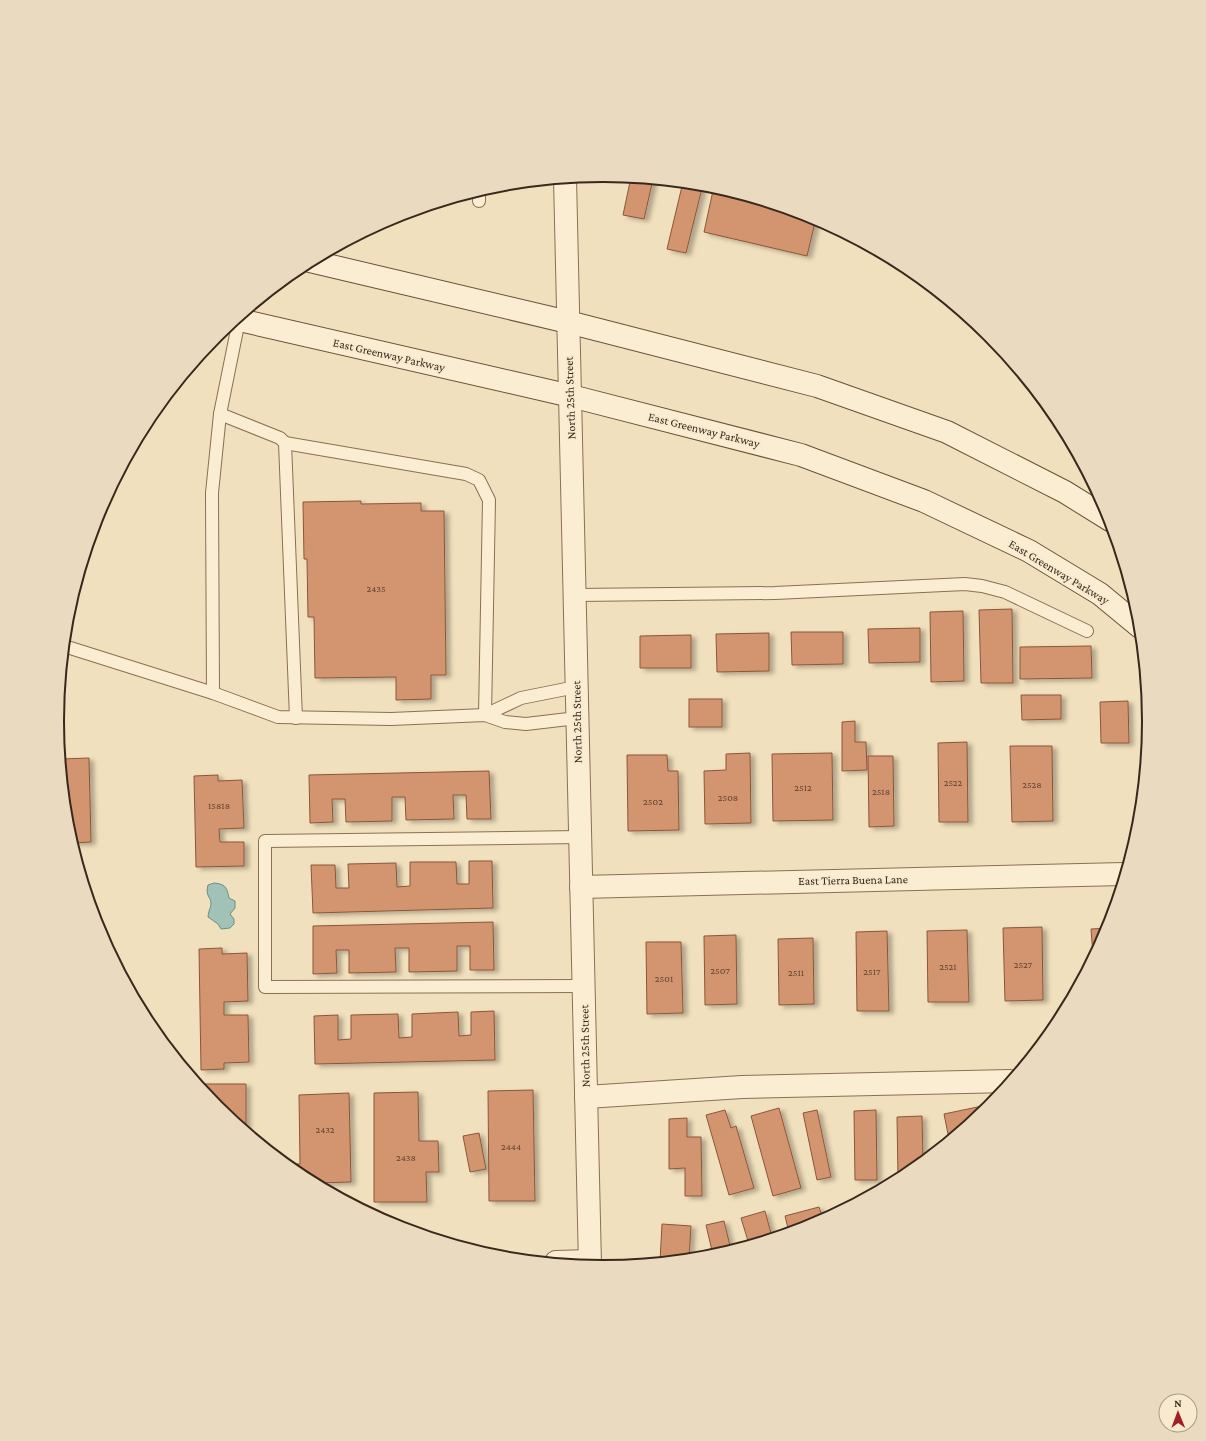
<svg xmlns="http://www.w3.org/2000/svg" width="1206" height="1441" font-family="'Crimson Pro',serif">
<defs>
<filter id="shadow"><feDropShadow dx="4.5" dy="2.5" stdDeviation="2" flood-color="#0004"/></filter>
</defs>
<rect width="100%" height="100%" fill="#f1e0bd"/>
<path fill="#a1c2b7" stroke="#689185" d="M 214,883 C 225,884 227,887 229,898 L 235,901 L 235,908 L 230,914 L 234,919 L 234,924 L 230,928 L 221,929 L 218,924 L 208,917 C 208,911 211,908 211,904 C 211,896 205,897 208,885 Z"/>
<g fill="#d39570" stroke="#8c5639" filter="url(#shadow)">
<polygon points="631,177 653,179 644,219 623,215"/>
<polygon points="683,182 703,184 686,253 667,249"/>
<polygon points="714,186 816,218 807,256 704,232"/>
<polygon points="361,501 361,504 421,503 421,511 444,511 446,675 431,675 431,699 396,700 396,677 315,678 314,617 308,617 307,559 304,559 303,502"/>
<polygon points="1012,609 1013,683 981,683 979,610"/>
<polygon points="963,611 964,681 931,682 930,612"/>
<polygon points="920,628 920,662 869,663 868,629"/>
<polygon points="791,632 843,632 843,664 792,665"/>
<polygon points="769,633 769,671 717,672 716,634"/>
<polygon points="691,635 691,668 640,668 640,636"/>
<polygon points="1091,646 1092,678 1020,679 1020,647"/>
<polygon points="1021,695 1061,695 1061,719 1022,720"/>
<rect x="689" y="699" width="33" height="28"/>
<polygon points="1128,701 1129,743 1101,743 1100,702"/>
<polygon points="855,721 855,742 866,742 867,770 842,771 842,722"/>
<polygon points="967,742 968,822 939,822 938,743"/>
<polygon points="1010,746 1052,746 1053,821 1012,822"/>
<polygon points="750,753 751,823 705,824 704,771 726,770 726,754"/>
<polygon points="832,753 833,820 773,821 772,754"/>
<polygon points="627,755 667,755 668,771 678,771 679,830 628,831"/>
<polygon points="868,756 893,756 894,826 869,827"/>
<polygon points="89,758 91,842 72,843 67,827 61,759"/>
<polygon points="489,771 491,819 467,819 466,795 453,795 454,819 406,820 405,797 392,797 392,821 346,822 345,799 332,799 333,822 310,823 309,775"/>
<polygon points="218,775 218,781 242,780 244,828 219,829 220,842 244,842 244,866 196,867 194,776"/>
<polygon points="469,861 492,861 493,908 313,913 311,865 335,865 336,888 349,888 348,864 396,863 397,887 410,886 410,862 456,862 457,884 469,884"/>
<polygon points="493,922 494,970 470,970 470,946 457,946 457,971 409,972 409,948 395,948 396,972 349,973 349,950 336,950 337,973 313,974 313,926"/>
<polygon points="1042,927 1043,1000 1005,1001 1003,928"/>
<polygon points="1108,928 1107,930 1093,956 1091,929"/>
<polygon points="967,930 969,1002 928,1002 927,931"/>
<polygon points="887,931 889,1011 857,1011 856,932"/>
<polygon points="736,935 737,1004 705,1005 704,936"/>
<polygon points="813,938 814,1004 779,1005 778,939"/>
<polygon points="646,942 681,942 683,1013 647,1014"/>
<polygon points="222,948 222,954 247,953 248,1001 224,1002 224,1015 248,1015 249,1062 224,1063 224,1069 201,1070 199,949"/>
<polygon points="494,1011 495,1060 315,1064 314,1016 338,1015 338,1040 351,1039 351,1015 398,1014 399,1038 412,1037 412,1014 458,1012 459,1036 471,1035 471,1012"/>
<polygon points="201,1084 246,1084 246,1130 217,1106 201,1088"/>
<polygon points="533,1090 535,1201 489,1201 488,1091"/>
<polygon points="418,1092 419,1141 438,1141 439,1172 426,1172 427,1202 374,1202 374,1093"/>
<polygon points="349,1093 351,1182 315,1183 299,1174 287,1164 300,1164 299,1095"/>
<polygon points="987,1105 988,1108 949,1139 944,1114"/>
<polygon points="779,1108 801,1188 773,1196 751,1116"/>
<polygon points="725,1110 731,1128 736,1126 754,1188 729,1195 706,1115"/>
<polygon points="817,1110 831,1177 817,1180 803,1113"/>
<polygon points="876,1110 877,1180 855,1180 854,1111"/>
<polygon points="922,1116 923,1161 906,1175 898,1178 897,1117"/>
<polygon points="687,1118 687,1137 701,1137 702,1196 685,1196 685,1168 669,1169 669,1119"/>
<polygon points="479,1133 486,1169 470,1172 463,1136"/>
<polygon points="819,1207 823,1219 812,1225 789,1232 785,1216"/>
<polygon points="765,1211 772,1237 749,1244 741,1218"/>
<polygon points="724,1221 731,1250 713,1255 706,1225"/>
<polygon points="662,1224 691,1226 689,1258 660,1261"/>
</g>
<g fill="none" stroke-linecap="round" stroke-linejoin="round">
<defs>
<g id="service">
<polyline points="479,190 479,201"/>
<polyline points="220,414 280,438 285,443 296,718"/>
<polyline points="285,443 466,474 479,480 489,500 485,715"/>
<polyline points="575,595 775,593 965,584 982,586 1005,592 1087,631"/>
<polyline points="64,646 213,693 278,717 391,719 485,715 505,722 526,724 577,718"/>
<polyline points="213,693 212,493 220,414 239,320"/>
<polyline points="485,715 521,698 576,687"/>
<polyline points="580,837 265,841 265,987 583,986"/>
</g>
<g id="minor">
<polyline points="565,178 590,1265"/>
<polyline points="581,887 1124,874"/>
<polyline points="586,1097 742,1087 1010,1081"/>
<polyline points="556,1262 590,1261"/>
</g>
<g id="secondary">
<polyline points="310,261 568,322 817,386 947,432 1065,492 1110,520"/>
<polyline points="235,319 571,396 801,455 924,501 1029,551 1100,594 1140,627"/>
</g>
</defs>
<use href="#service" stroke="#8b6f55" stroke-width="14"/>
<use href="#minor" stroke="#8b6f55" stroke-width="24"/>
<use href="#secondary" stroke="#6c5038" stroke-width="24"/>
<use href="#service" stroke="#fbedd1" stroke-width="12"/>
<use href="#minor" stroke="#fbedd1" stroke-width="22"/>
<use href="#secondary" stroke="#fbedd1" stroke-width="22"/>
</g>
<g text-anchor="middle" dominant-baseline="central" stroke-width="4" stroke-linejoin="round" paint-order="stroke">
<g font-size="10" fill="#604330">
<text x="376" y="588">2435</text>
<text x="953" y="782">2522</text>
<text x="1032" y="784">2528</text>
<text x="803" y="787">2512</text>
<text x="881" y="791">2518</text>
<text x="728" y="797">2508</text>
<text x="653" y="801">2502</text>
<text x="219" y="805">15818</text>
<text x="1023" y="964">2527</text>
<text x="948" y="966">2521</text>
<text x="720" y="970">2507</text>
<text x="872" y="971">2517</text>
<text x="796" y="972">2511</text>
<text x="664" y="978">2501</text>
<text x="325" y="1129">2432</text>
<text x="511" y="1146">2444</text>
<text x="406" y="1157">2438</text>
</g>
<g font-size="12" fill="#39281b" stroke="#f8eace">
<text transform="translate(389 355) rotate(13)">East Greenway Parkway</text>
<text transform="translate(570 398) rotate(-92)">North 25th Street</text>
<text transform="translate(704 430) rotate(14)">East Greenway Parkway</text>
<text transform="translate(1059 572) rotate(31)">East Greenway Parkway</text>
<text transform="translate(577 722) rotate(-91)">North 25th Street</text>
<text transform="translate(853 880) rotate(-1)">East Tierra Buena Lane</text>
<text transform="translate(585 1046) rotate(-91)">North 25th Street</text>
</g>
</g>
<path d="M0 0H1206V1441H0ZM64 721a539 539 0 1 1 1078 0a539 539 0 1 1-1078 0Z" fill="#e9dac0" fill-rule="evenodd"/>
<path fill="none" stroke="#39281b" stroke-width="2" d="M64 721a539 539 0 1 1 1078 0a539 539 0 1 1-1078 0Z"/>
<g transform="translate(1178 1413) rotate(359)"><circle r="19" fill="#f8eace" stroke="#ac9c86"/>
<path d="M0-3L7 15L0 10L-7 15Z" fill="#9f2026"/>
<text y="-6" font-size="11" font-weight="bold" text-anchor="middle" fill="#39281b">N</text>
</g>
</svg>
